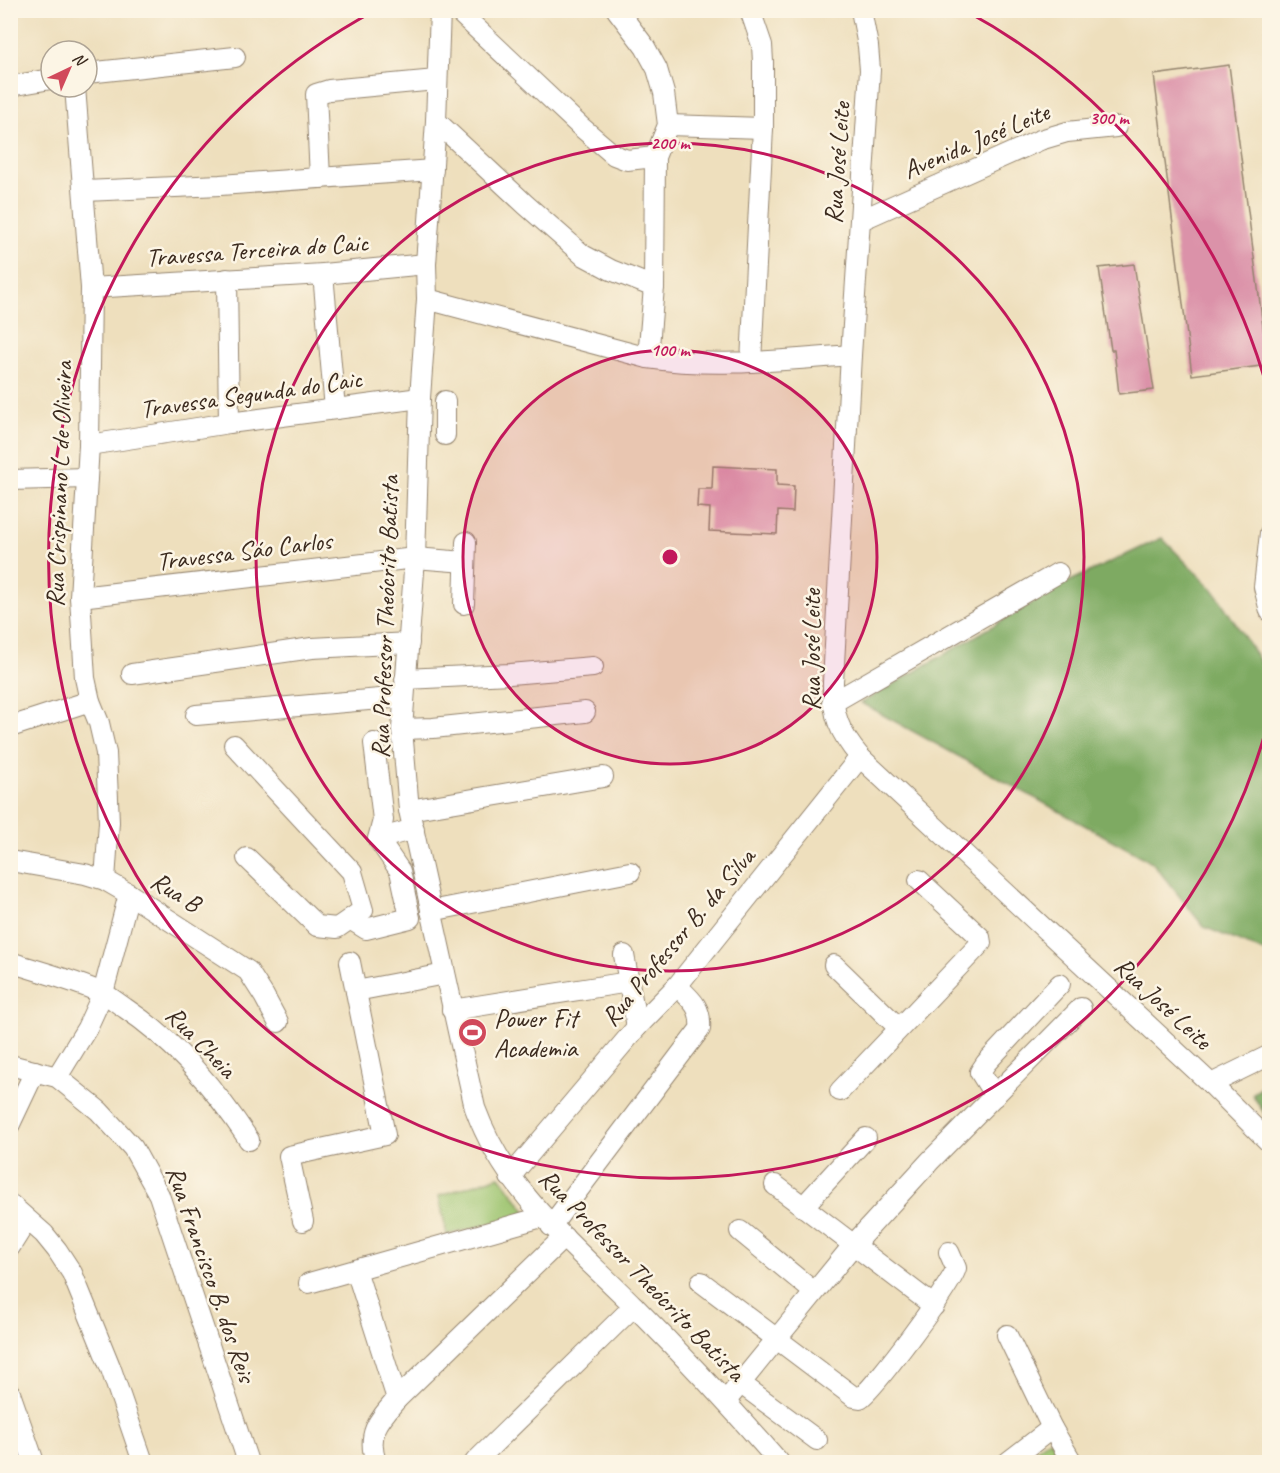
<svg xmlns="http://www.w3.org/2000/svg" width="1280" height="1473" font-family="Caveat,sans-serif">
<rect width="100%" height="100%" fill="#fcf5e5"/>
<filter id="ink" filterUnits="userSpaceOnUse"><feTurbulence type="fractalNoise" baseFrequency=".0167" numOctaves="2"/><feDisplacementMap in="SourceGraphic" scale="12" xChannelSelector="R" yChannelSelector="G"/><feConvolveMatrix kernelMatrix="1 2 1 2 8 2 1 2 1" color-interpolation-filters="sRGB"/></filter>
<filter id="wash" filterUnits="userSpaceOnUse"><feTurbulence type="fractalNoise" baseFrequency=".008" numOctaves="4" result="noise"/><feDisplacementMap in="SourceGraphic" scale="24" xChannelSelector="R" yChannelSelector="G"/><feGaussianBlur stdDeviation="1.35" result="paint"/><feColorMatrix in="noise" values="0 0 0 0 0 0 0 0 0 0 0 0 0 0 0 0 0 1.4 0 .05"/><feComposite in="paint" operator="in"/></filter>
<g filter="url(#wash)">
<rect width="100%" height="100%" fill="#eedfbd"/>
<g fill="#9dc46f" stroke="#6c7746" stroke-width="1.5">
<polygon points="500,1176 528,1214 447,1235 439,1196"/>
<polygon points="1050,1439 1063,1462 1019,1462"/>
</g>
<g fill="#7eaa62" stroke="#5c6a40" stroke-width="1.5">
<polygon points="1162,538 1215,592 1269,675 1269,954 1204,927 1152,862 861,703 1068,582"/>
<polygon points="1269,1083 1269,1121 1252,1094"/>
</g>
<g id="blocks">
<g fill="#db92a9">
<polygon points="1229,65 1268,365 1192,375 1154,75"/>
<polygon points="1134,264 1154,390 1119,394 1114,350 1111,350 1099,268"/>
<polygon points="713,466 777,469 777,485 794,486 793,512 778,511 777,534 709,531 710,508 697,507 698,489 712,489"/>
</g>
</g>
</g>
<g filter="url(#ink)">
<use href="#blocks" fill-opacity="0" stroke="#94846e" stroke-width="1.5"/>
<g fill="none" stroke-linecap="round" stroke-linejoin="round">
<defs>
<g id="minor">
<path d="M 440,10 L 436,121 L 426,264 L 427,299 L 420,398 L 415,558 L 402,729 L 409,810 L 475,1108 C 506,1193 571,1243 633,1305 C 684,1356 732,1408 779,1462"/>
<polyline points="457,10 580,126 614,155 627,160 655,157"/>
<polyline points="617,10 645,47 657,69 664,93 668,125 655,157 654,287 648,358"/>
<polyline points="750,10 762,45 763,62 763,128 751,362"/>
<path d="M 861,10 L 868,46 L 870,70 L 851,355 L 833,682 C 832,715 839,732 860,757 L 1211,1084 L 1270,1143"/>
<polyline points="87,73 235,57"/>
<polyline points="10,86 51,79"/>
<polyline points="75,87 91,288 89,445 80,597 85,678 90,701 99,723 106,753 109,822 105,880"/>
<polyline points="436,121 526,205 583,255 611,270 654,287"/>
<polyline points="668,125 763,128"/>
<polyline points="320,178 316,94 329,90 436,80"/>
<polyline points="85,191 220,185 433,170"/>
<polyline points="861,220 1040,140 1067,132 1116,127"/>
<polyline points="323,274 335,409"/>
<polyline points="227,279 229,423"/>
<polyline points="91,288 323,274 426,264"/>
<path d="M 427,299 L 648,358 C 715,368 783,360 851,355"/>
<polyline points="445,435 445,401"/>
<polyline points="89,445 229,423 420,398"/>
<polyline points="10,480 87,478"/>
<polyline points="1270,533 1264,587 1270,611"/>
<polyline points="80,597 415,558 465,562"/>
<polyline points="464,604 466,542"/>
<polyline points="132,674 312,648 409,643"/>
<polyline points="405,679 510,674 593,667"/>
<polyline points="832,703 1058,573"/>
<polyline points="196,715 403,697"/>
<polyline points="10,727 90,701"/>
<polyline points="402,729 433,728 585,712"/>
<polyline points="234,745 352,872 363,910 337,928 317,926 247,858"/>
<polyline points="409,810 603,777"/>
<polyline points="378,839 414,829"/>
<polyline points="10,861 85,874 105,880 129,894 248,971 264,996 278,1022"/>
<polyline points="431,911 630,872"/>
<polyline points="350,919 366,929 410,918 400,871 378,839 383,820 374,743"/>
<polyline points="624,955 637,1027"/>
<path d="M 10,962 C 41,972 73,980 102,993 C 110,996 117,1003 125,1008 C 175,1041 216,1090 249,1140"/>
<polyline points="834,965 899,1028"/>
<polyline points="356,991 445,974"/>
<polyline points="452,1010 629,982"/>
<polyline points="10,1065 57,1077 99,1111 133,1148 159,1195 248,1462"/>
<polyline points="57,1077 87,1028 103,993 129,894"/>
<polyline points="1211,1084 1270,1055"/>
<polyline points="840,1091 981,943 980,937 919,880"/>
<polyline points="995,1096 980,1072 986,1063 1060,984"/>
<polyline points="10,1124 35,1071"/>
<polyline points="510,1177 637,1027 677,986 860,757"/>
<polyline points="775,1185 934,1306"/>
<polyline points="10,1204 44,1234 57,1250 72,1273 111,1369 143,1462"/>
<polyline points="803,1207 866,1138"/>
<polyline points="303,1221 289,1156 385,1135 350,962"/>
<path d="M 551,1226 L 700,1029 C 702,1008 692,1000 677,986"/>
<polyline points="740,1231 814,1292"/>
<polyline points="10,1247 27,1220"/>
<polyline points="356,1270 397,1399"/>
<path d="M 701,1282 L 854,1397 L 860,1398 C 873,1390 954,1282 956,1268 L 949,1252"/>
<polyline points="309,1283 542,1217"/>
<polyline points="1007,1335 1052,1428 1072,1462"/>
<polyline points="740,1383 817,1440"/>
<polyline points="10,1393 34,1462"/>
<polyline points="726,1401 854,1244 930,1161 1081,1008"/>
<path d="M 376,1462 C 366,1433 379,1420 397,1399 L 564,1237"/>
<polyline points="475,1462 634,1306"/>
<polyline points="1008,1462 1052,1428"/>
</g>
</defs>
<use href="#minor" stroke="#94846e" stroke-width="22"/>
<use href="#minor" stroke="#fff" stroke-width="20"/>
</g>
</g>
<circle cx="670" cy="557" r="207" fill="#c2185b" fill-opacity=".12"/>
<g fill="none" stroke="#c2185b" stroke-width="3">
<circle cx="670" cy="557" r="207"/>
<circle cx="670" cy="557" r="414"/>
<path d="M1268 723A621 621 0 1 1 374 11M966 11A621 621 0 0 1 1268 391"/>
</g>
<defs>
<symbol id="stadium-disc" viewBox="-11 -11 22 22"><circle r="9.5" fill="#d1495b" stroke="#fcf5e5"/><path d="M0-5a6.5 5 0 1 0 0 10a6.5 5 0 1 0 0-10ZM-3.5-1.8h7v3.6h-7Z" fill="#fff"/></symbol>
</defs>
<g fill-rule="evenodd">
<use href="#stadium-disc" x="456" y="1016" width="33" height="33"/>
</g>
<g text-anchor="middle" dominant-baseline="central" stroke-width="5" stroke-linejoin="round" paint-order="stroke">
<g font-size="26" fill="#3b2a1e" stroke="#fcf5e5">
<text transform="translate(976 141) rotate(-23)">Avenida José Leite</text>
<text transform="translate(837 163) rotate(-86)">Rua José Leite</text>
<text transform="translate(257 250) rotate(-4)">Travessa Terceira do Caic</text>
<text transform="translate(251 394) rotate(-8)">Travessa Segunda do Caic</text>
<text transform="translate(59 484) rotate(-88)">Rua Crispinano L de Oliveira</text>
<text transform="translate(244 551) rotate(-7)">Travessa Sáo Carlos</text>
<text transform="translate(385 617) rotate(-88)">Rua Professor Theócrito Batista</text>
<text transform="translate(811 650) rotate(-90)">Rua José Leite</text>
<text transform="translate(176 892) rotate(32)">Rua B</text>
<text transform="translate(678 937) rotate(-50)">Rua Professor B. da Silva</text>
<text transform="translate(1163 1003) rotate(43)">Rua José Leite</text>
<text transform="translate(201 1042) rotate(46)">Rua Cheia</text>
<text transform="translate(211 1274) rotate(71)">Rua Francisco B. dos Reis</text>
<text transform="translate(642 1275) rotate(46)">Rua Professor Theócrito Batista</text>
</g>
<g font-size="26" fill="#3b2a1e" stroke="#fcf5e5" text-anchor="start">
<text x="494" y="1018">Power Fit<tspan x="494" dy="30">Academia</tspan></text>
</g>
</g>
<circle cx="670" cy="557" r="9" fill="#c2185b" stroke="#fcf5e5" stroke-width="3"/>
<g font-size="18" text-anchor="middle" font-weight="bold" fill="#c2185b" stroke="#fcf5e5" stroke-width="5" stroke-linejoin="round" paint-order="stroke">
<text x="1109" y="124">300 m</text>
<text x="670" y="149">200 m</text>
<text x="670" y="356">100 m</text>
</g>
<rect width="1280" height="1473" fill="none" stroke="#fcf5e5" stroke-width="36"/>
<g transform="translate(69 69) rotate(44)"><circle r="28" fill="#fcf5e5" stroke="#afa495" stroke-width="1.5"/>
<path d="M0-4.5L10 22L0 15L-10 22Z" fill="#d1495b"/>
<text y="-9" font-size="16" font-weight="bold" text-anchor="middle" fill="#3b2a1e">N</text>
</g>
</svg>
